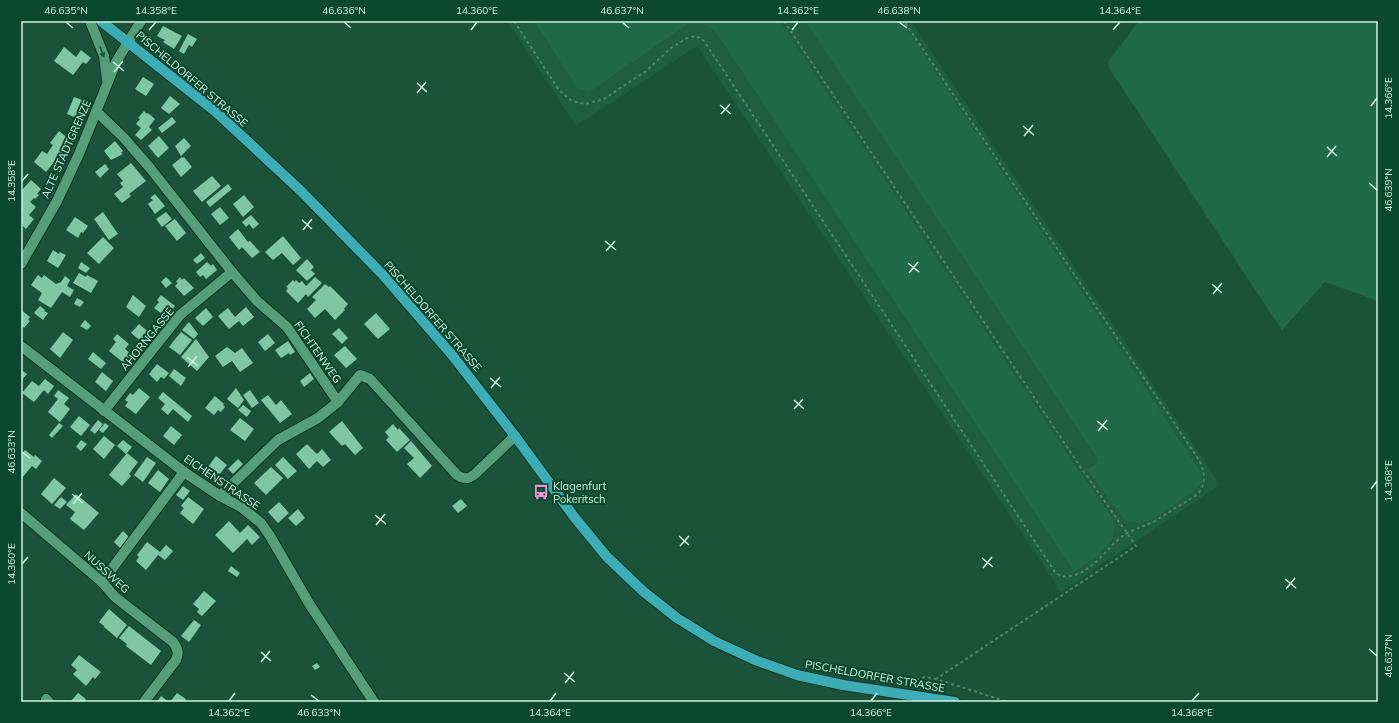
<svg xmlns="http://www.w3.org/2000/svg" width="1399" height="723" font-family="Mulish,sans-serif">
<rect width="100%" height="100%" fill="#1b533a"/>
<polygon fill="#1e5e42" points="507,21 911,21 1220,485 1061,592 697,46 576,126"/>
<g fill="#206949">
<polygon points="534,21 779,21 1074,464 1111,515 1115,527 1113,539 1097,557 1074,572 715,31 702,24 688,24 589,92 577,88"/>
<polygon points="805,21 902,21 1201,472 1202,482 1196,490 1153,519 1142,523 1126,521 1087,470 1099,461"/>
<polygon points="1139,21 1378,21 1378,301 1325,282 1282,330 1110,70 1108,62"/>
</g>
<g fill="#7ec7a2">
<polygon points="163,26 182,36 174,49 163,42 165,40 157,36"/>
<polygon points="188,34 197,39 192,47 189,45 184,54 179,51"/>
<polygon points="64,47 76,57 81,50 91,58 86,64 83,62 73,75 54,61"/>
<polygon points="143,77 154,84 146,96 135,89"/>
<polygon points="170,96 180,104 169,114 161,108"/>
<polygon points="74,97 85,101 79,119 67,114"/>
<polygon points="144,111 147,114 148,113 155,119 149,127 152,130 141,140 135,135 141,128 136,124 140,119 138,118"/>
<polygon points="172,117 176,122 162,133 158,128"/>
<polygon points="59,131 69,139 60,150 62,152 46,172 34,162 42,151 47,154 53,145 50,143"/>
<polygon points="159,136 169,148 158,158 148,146"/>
<polygon points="184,138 191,146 181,156 175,146"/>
<polygon points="115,141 123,151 121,153 123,154 111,160 104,151"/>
<polygon points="182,157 183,158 184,157 192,167 181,177 172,165"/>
<polygon points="131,163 146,181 129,194 131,196 122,203 114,194 123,187 120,183 123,181 117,174"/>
<polygon points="105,164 109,169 100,178 95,172"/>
<polygon points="212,176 221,186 202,202 193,191"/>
<polygon points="31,180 41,189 37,194 39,195 35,199 34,198 30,202 36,207 29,215 34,219 26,229 21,224 21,217 23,215 21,213 21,196 22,195 21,191"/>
<polygon points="228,184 232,189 210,207 206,202"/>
<polygon points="155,194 165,206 155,214 148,204 153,200 150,198"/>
<polygon points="244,195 254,207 243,217 233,204"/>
<polygon points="220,207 229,218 220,225 211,214"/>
<polygon points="103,212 118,234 109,240 94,219"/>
<polygon points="166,212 172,219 162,227 156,219"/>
<polygon points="251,215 259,224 253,229 249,224 246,227 242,222"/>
<polygon points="75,217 88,226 83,233 81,232 78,238 66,230"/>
<polygon points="175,219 186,233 177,241 165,226"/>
<polygon points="238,229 248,242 250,241 260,252 252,258 242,247 239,250 229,237"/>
<polygon points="283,236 301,258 293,265 282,253 273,260 265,252"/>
<polygon points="103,237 114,248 99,264 87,253"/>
<polygon points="53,250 59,254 60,252 66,255 58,268 47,261"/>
<polygon points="201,253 205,258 197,264 193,260"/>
<polygon points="307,259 314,267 311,270 315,274 307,281 296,270"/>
<polygon points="81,262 90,268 86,273 78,268"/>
<polygon points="207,262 211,266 213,264 217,270 206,279 203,275 200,277 196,272"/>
<polygon points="79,273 86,277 87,275 98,281 91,293 73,283"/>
<polygon points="38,275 42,278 44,275 56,284 61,282 65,276 70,280 67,286 74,290 70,297 62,292 51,308 38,300 42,293 31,285"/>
<polygon points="166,277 172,283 166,288 161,282"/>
<polygon points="180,277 182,280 184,278 194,288 184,296 175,286 178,283 176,282"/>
<polygon points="315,277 322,283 308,297 306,294 298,303 286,291 288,288 286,287 293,280 295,282 296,280 299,283 302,281 306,286"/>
<polygon points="325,284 329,287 330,286 348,304 344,309 345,310 335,320 325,309 315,318 307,309 316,300 312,297"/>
<polygon points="133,295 146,306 139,317 126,307"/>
<polygon points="161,295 175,306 166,317 154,308 159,302 157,300"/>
<polygon points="77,298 84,302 80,307 74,304"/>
<polygon points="40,306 45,310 44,311 48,313 43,320 34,313"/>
<polygon points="246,307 254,317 243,326 239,321 229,329 218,316 228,308 235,317"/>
<polygon points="206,308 213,317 203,326 195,318"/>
<polygon points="21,310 30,317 28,320 30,321 24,328 21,325"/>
<polygon points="376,313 390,329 378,339 364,324"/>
<polygon points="85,320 91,326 87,330 80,326"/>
<polygon points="189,322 198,334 194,339 182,330"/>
<polygon points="139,324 150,333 142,342 131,333"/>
<polygon points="339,328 348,338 342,344 332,334"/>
<polygon points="63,332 73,340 60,358 50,349"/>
<polygon points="181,332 192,340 180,355 169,347"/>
<polygon points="117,334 129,344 125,349 132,355 125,364 109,351 116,342 113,339"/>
<polygon points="268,334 275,343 265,351 258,342"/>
<polygon points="196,339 209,357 197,371 181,357"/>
<polygon points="288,341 295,352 290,355 289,353 281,358 275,350"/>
<polygon points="345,346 357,359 346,368 334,355"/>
<polygon points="227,347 235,353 242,348 253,363 240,372 232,361 223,367 215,356"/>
<polygon points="93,352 106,363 101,369 88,359"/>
<polygon points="157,364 169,373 164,379 161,377 157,382 149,374"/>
<polygon points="174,369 186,378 181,386 169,376"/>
<polygon points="21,370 27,374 21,381"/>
<polygon points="102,372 113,381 106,391 95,382"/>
<polygon points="310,373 314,379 304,387 300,381"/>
<polygon points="45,379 54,386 48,394 44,390 34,402 22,393 32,381 39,386"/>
<polygon points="139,388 150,397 136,414 125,406 128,402 125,400 130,393 133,395"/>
<polygon points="236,388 244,400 238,408 227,399"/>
<polygon points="58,390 69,398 64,404 70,409 60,422 48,412 58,399 54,396"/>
<polygon points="250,390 259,403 252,408 243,395"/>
<polygon points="163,392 192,416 188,422 173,409 168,415 161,409 165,404 158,398"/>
<polygon points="268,395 276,405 281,400 292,414 280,423 261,400"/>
<polygon points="215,396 224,404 223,405 225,407 221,412 218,410 214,415 205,408"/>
<polygon points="243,405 251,411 247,417 238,410"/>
<polygon points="79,416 90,425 81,436 70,427"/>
<polygon points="240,418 254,429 245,441 230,430"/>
<polygon points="98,420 103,424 95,434 90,430"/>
<polygon points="342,421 363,448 355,455 345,444 342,446 329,432"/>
<polygon points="59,423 63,426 52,438 49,435"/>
<polygon points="105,423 109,426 103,433 99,430"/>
<polygon points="393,424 398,430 399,428 410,440 397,452 386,440 389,437 385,432"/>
<polygon points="171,426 182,435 174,445 163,436"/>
<polygon points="104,436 115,445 104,459 93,449"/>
<polygon points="81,440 87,444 81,451 76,447"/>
<polygon points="123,440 132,447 126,454 117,446"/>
<polygon points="411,441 432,466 420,478 407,464 414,458 404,448"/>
<polygon points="307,444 317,454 322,449 331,460 323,467 317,461 309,469 296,454"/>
<polygon points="25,450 34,457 35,455 42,461 36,469 32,466 21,479 21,455"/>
<polygon points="127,453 138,462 129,474 131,476 122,486 109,475"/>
<polygon points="216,456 227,465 219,475 208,467"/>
<polygon points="147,457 156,463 143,482 134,475"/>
<polygon points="283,457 297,471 288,479 275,465"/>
<polygon points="238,459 243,464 233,474 228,469"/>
<polygon points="271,467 283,478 266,495 254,483"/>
<polygon points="158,470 169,479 160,492 148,483"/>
<polygon points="54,478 66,488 52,504 41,494"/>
<polygon points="183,486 190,491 183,500 176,495"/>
<polygon points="76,494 99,513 84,530 70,519 75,512 66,505"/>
<polygon points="61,497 67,502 60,509 54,505"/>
<polygon points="188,497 204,509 193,524 180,513 184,508 181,506"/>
<polygon points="461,499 467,506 458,513 452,506"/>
<polygon points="279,502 289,513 278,523 268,512"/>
<polygon points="298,509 305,518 296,526 288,518"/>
<polygon points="229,521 240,533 248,525 260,537 252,545 247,539 233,553 215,535"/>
<polygon points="123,531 129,537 120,548 114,542"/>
<polygon points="147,542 160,552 166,545 173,551 165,560 158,555 146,570 136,561 139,557 137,555"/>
<polygon points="231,566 240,573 237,577 228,571"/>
<polygon points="204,591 216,601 202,616 197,612 199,609 193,604"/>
<polygon points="109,609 127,625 117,638 104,627 104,626 99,622"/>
<polygon points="194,620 201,625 189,642 181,636"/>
<polygon points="129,626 161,651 151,665 126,646 127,644 119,638"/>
<polygon points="79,655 101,672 95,679 93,677 86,686 73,674 77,670 71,665"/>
<polygon points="317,663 320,667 315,670 312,666"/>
<polygon points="78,693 86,699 84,702 73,702 71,701"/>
<polygon points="177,693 186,699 184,702 170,702"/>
<polygon points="161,696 169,702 157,702"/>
</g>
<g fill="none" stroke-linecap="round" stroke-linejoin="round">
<defs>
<g id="minor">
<polyline points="90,21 104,56 107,80"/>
<path d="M 96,111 L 124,138 L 150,168 L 232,272 L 257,301 L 287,327 L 338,402 L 360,375 L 370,379 L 457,475 C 464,479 468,480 475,474 L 515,436"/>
<polyline points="21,264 57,201 79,154 116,62 141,21"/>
<polyline points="21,346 184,472 220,496 241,507 261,523 270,536 310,605 374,702"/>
<polyline points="104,411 180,315 232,272"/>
<polyline points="220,496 278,440 318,418 338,402"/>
<path d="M 21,513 L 102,582 L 115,597 L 173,642 C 178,649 179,653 176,660 L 144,702"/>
<polyline points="102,582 184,472"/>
<polyline points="46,699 49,702"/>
</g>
<polyline id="major" points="101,21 216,112 301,191 383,275 452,355 515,436 575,518 607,557 644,592 677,618 714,641 755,660 797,675 843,685 955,702"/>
</defs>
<use href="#minor" stroke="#0e3624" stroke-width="12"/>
<use href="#major" stroke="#0e3624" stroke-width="12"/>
<g stroke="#54866e" stroke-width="2" stroke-dasharray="3 3" stroke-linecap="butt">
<path d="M 514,21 L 559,90 L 572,101 L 585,104 L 604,99 L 646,71 L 671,48 L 687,38 L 696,36 L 704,41 L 1055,572 C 1061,578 1070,577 1078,574 C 1096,566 1106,550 1120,538 C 1130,530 1142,527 1153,522 C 1163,516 1172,510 1182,504 C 1189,500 1197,496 1201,489 C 1207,479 1203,469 1199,460 L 904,21"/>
<polyline points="784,21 1077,462 1136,546 936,679"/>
<polyline points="913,685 917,680 925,677 936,679 1008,702"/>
</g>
<use href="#minor" stroke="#559e7a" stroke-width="10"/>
<use href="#major" stroke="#3cadb5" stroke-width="10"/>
</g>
<defs><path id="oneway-solid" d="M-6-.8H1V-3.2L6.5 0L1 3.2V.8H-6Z"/></defs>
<use fill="#17553b" href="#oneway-solid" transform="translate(102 52) rotate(70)"/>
<path fill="none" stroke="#cef2de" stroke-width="1.5" d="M 66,22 L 73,28M 344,22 L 351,28M 622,22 L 629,28M 899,22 L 907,28M 149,30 L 156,22M 471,30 L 477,22M 792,30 L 798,22M 1113,30 L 1120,22M 113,62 L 124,71M 114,72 L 123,61M 417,83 L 427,92M 417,93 L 426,82M 720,105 L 731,114M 1371,106 L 1377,98M 721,114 L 730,104M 1023,126 L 1034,135M 1024,136 L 1033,125M 1327,147 L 1337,156M 1327,157 L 1336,146M 22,181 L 28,174M 1369,183 L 1377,190M 302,220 L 312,229M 303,230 L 312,219M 605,241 L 616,250M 606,251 L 615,241M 908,263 L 919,272M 909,273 L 918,262M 1212,284 L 1222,293M 1213,294 L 1222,283M 187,357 L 198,366M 188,367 L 197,356M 490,378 L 501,387M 491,388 L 500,377M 794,400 L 804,409M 794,409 L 803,399M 1097,421 L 1108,430M 1098,431 L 1107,420M 22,452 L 30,458M 1371,489 L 1377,481M 72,494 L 83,503M 73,504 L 82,493M 375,515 L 386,524M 376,525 L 385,514M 679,536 L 689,545M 680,546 L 689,536M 982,558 L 993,567M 22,564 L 28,557M 983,568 L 992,557M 1285,579 L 1296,588M 1286,589 L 1295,578M 1369,649 L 1377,656M 261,652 L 271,661M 261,662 L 270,651M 564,673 L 575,682M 565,683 L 574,672M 311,695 L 319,701M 229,701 L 235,693M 550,701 L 556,693M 871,701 L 877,693M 1192,701 L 1199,693"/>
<defs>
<symbol id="bus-bare" viewBox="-9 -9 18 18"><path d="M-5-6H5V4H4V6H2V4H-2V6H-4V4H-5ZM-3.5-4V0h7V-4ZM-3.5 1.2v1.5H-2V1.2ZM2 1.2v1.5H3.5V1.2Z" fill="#f491d3" stroke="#0c4830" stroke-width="2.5" paint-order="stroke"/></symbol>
</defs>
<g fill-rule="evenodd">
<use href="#bus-bare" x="530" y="481" width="22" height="22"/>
</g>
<g text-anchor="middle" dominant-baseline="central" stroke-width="4" stroke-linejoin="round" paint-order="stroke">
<g font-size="11" fill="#cef2de" stroke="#0c4830">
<text transform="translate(192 79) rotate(40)">PISCHELDORFER STRASSE</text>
<text transform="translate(66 149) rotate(-66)">ALTE STADTGRENZE</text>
<text transform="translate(433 316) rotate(49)">PISCHELDORFER STRASSE</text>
<text transform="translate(147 339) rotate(-51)">AHORNGASSE</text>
<text transform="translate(318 352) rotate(55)">FICHTENWEG</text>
<text transform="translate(222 482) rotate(34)">EICHENSTRASSE</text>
<text transform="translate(107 572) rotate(42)">NUSSWEG</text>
<text transform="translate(875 676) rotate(10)">PISCHELDORFER STRASSE</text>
</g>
<g font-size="11" fill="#cef2de" stroke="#0c4830" text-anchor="start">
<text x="553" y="486">Klagenfurt<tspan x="553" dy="13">Pokeritsch</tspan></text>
</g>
</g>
<rect width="1399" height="723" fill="none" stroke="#0c4830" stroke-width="44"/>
<rect x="22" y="22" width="1355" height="679" fill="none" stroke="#cef2de" stroke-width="1.5"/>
<g font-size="10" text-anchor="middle" fill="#cef2de">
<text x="66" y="14">46.635°N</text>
<text x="156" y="14">14.358°E</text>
<text x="344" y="14">46.636°N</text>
<text x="477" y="14">14.360°E</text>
<text x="622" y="14">46.637°N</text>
<text x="798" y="14">14.362°E</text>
<text x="899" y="14">46.638°N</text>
<text x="1120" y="14">14.364°E</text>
<text transform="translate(1388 98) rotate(-90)" y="4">14.366°E</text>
<text transform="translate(11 181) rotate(-90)" y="4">14.358°E</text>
<text transform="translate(1388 190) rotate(-90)" y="4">46.639°N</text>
<text transform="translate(11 452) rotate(-90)" y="4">46.633°N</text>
<text transform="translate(1388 481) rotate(-90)" y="4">14.368°E</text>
<text transform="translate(11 564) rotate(-90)" y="4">14.360°E</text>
<text transform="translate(1388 656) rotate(-90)" y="4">46.637°N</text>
<text x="229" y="716">14.362°E</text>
<text x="319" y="716">46.633°N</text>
<text x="550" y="716">14.364°E</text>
<text x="871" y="716">14.366°E</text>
<text x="1192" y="716">14.368°E</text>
</g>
</svg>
